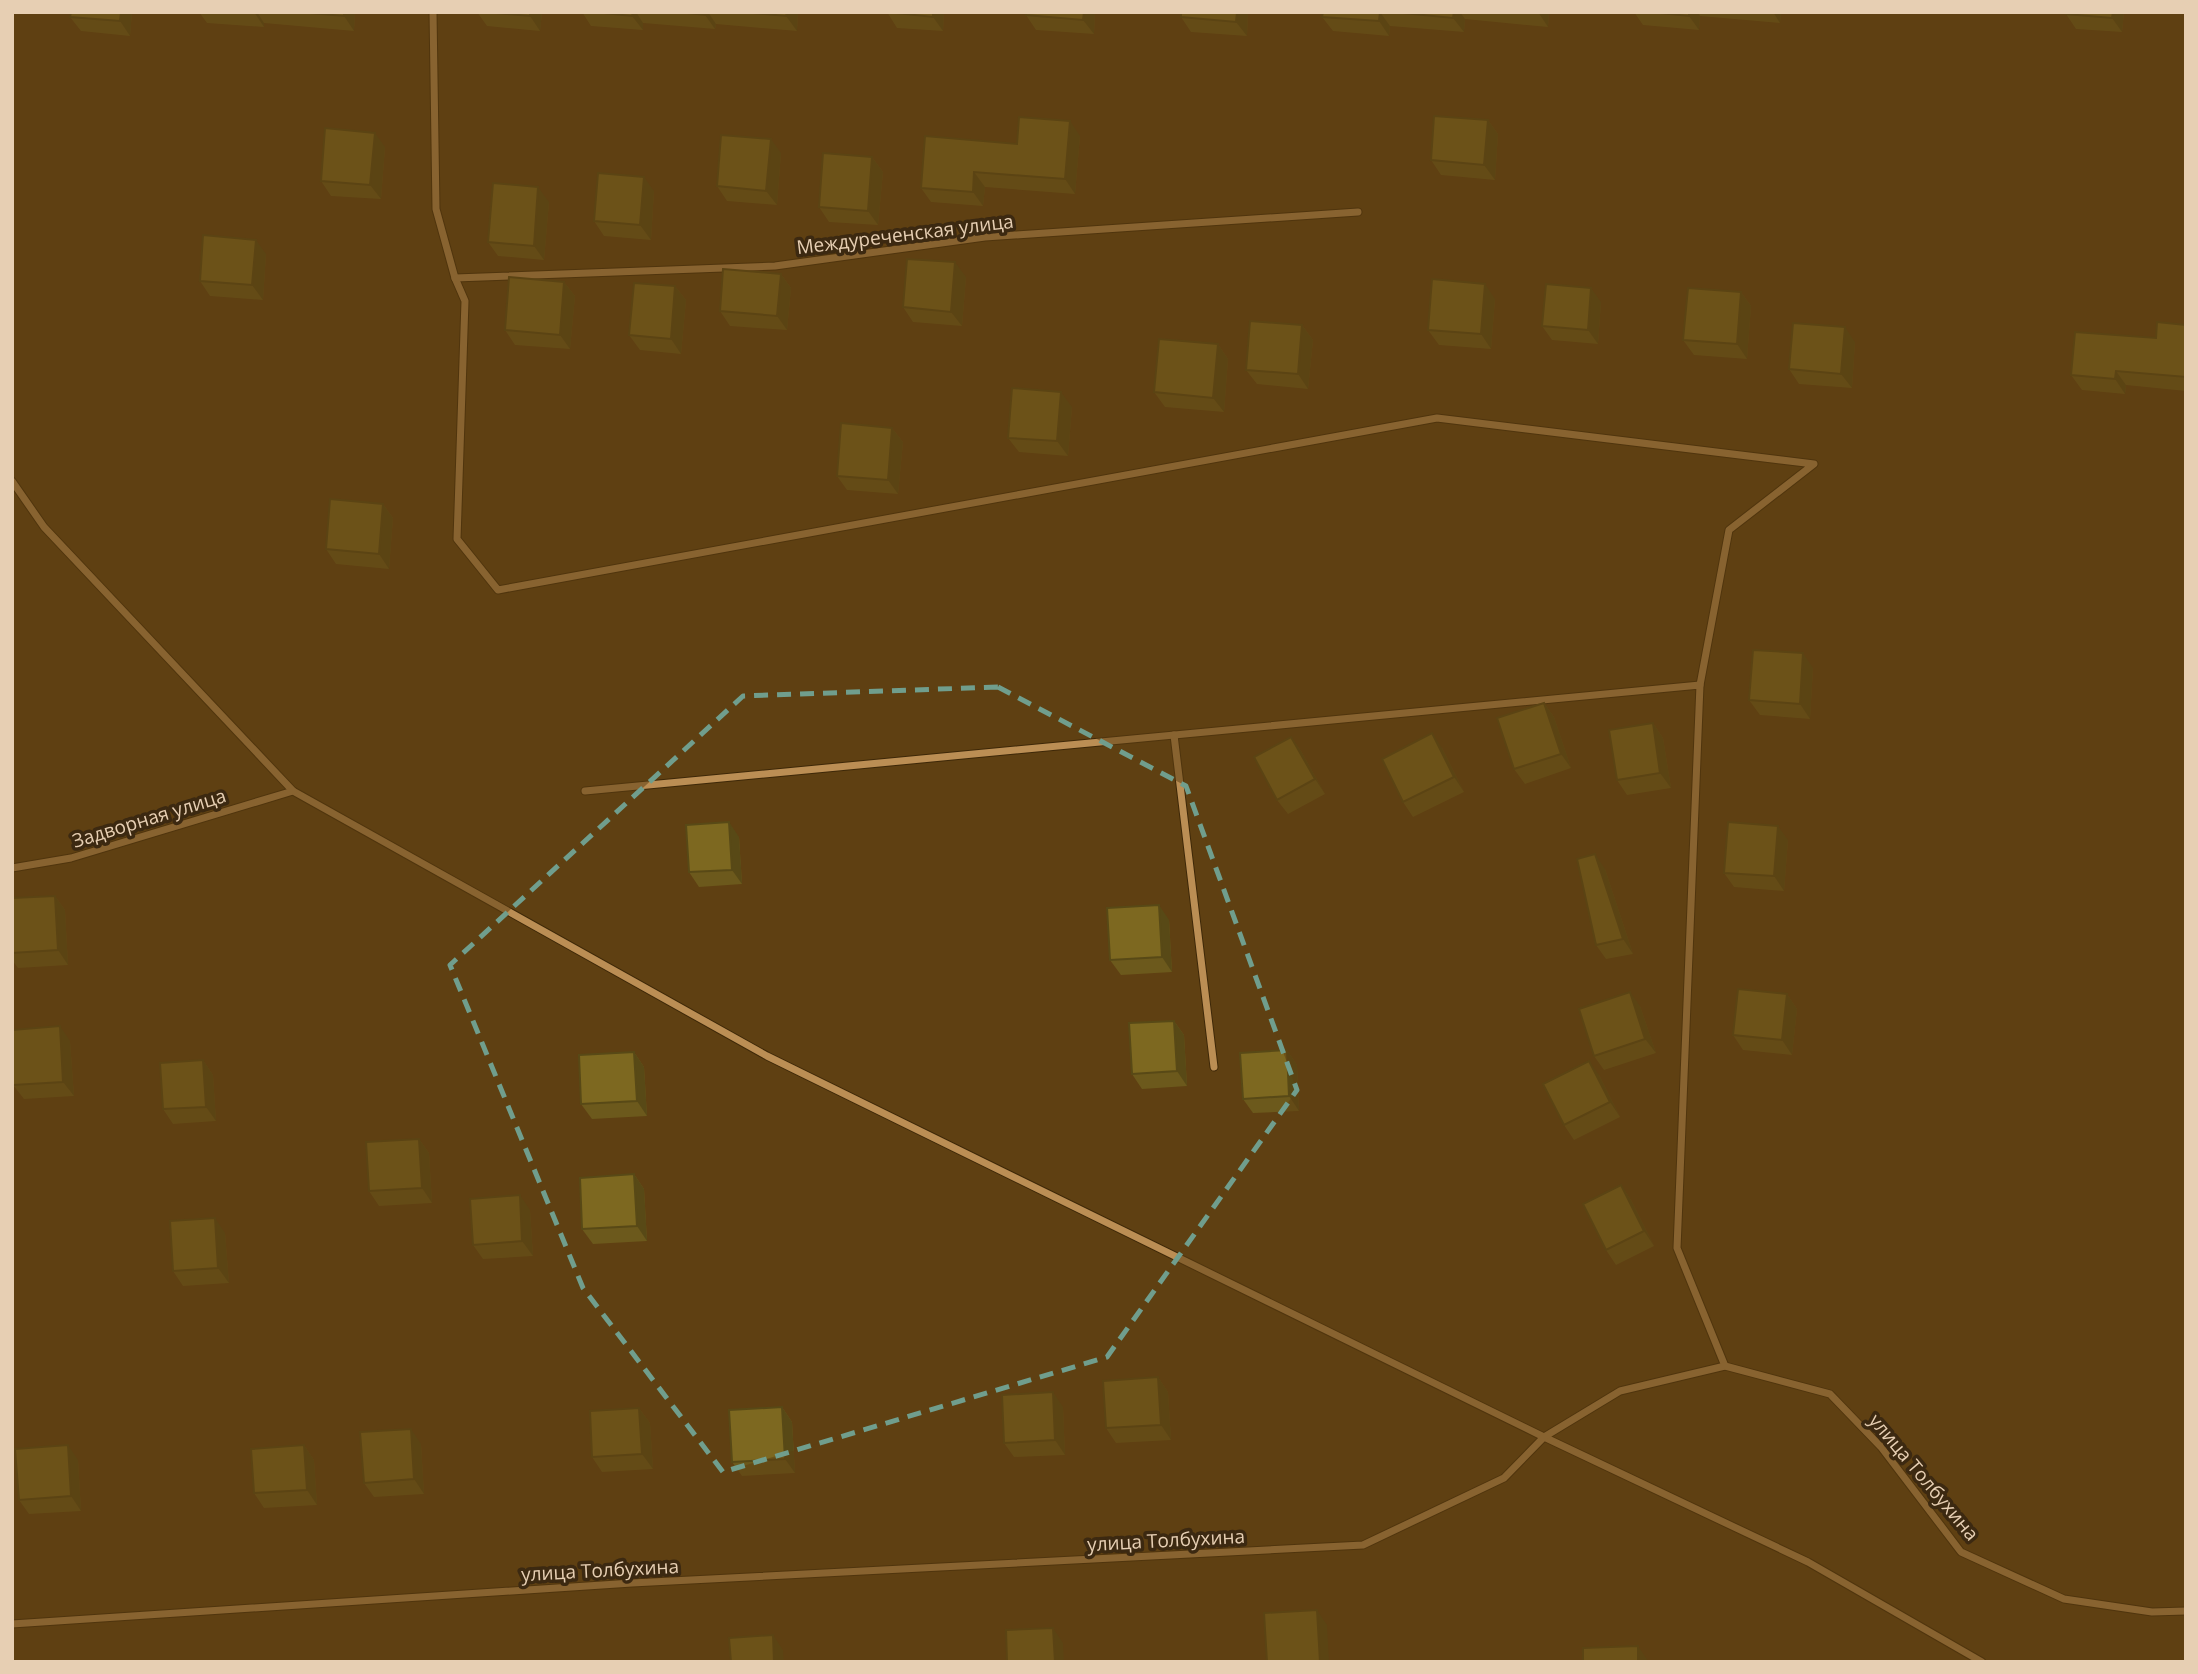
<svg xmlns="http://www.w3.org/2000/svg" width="2198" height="1674" font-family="'Open Sans',sans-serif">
<rect width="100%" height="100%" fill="#5f4012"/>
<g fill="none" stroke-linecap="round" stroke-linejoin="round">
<defs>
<g id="minor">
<polyline points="433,12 436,209 455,278 465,301 457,539 498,590 1437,418 1814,464 1729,530 1700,685"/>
<polyline points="455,278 775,266 985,237 1358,212"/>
<polyline points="12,481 44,527 293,791 767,1056 1544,1437 1808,1562 1982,1662"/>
<polyline points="1174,735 1214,1067"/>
<polyline points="585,791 1700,685 1677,1248 1725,1366"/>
<polyline points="12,868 71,858 293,791"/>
<polyline points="12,1624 632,1583 1363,1545 1504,1478 1544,1437 1620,1391 1725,1366 1830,1394 1881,1447 1961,1552 2064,1599 2152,1612 2186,1611"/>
</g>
</defs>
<use href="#minor" stroke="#3e2808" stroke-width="9"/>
<use href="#minor" stroke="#bb8e54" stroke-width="7"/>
</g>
<g fill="#6c591c">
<polygon points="71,12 132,12 130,36 81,31 70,17"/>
<polygon points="199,12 355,12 354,31 264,23 264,27 207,23"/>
<polygon points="477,12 542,12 540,31 487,26"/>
<polygon points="582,12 798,12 797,31 716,24 715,29 643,23 643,30 591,26"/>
<polygon points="887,12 944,12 943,31 897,28"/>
<polygon points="1026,12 1095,12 1094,34 1036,30 1026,15"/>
<polygon points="1181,12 1248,12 1247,36 1191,32 1181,17"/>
<polygon points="1323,12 1549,12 1548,27 1465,19 1464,32 1390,26 1389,36 1333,31 1322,17"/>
<polygon points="1634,12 1781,12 1780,23 1700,16 1699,30 1643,25"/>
<polygon points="2066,12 2124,12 2122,32 2076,29 2066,14"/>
<polygon points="1488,120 1498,134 1495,180 1441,175 1431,160"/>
<polygon points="1080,136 1075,194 985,187 983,206 931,202 921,188 1017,144"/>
<polygon points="385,147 381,199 331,196 321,181"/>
<polygon points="781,153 777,205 727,201 717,186"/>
<polygon points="872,157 883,172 878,225 829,222 819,207"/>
<polygon points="654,191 651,240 604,236 594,221"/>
<polygon points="549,202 544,260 498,256 488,242"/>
<polygon points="266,254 263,300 210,296 200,281"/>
<polygon points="781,274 791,288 787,330 730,326 720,311"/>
<polygon points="966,277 962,326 913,322 903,307"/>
<polygon points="564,282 575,296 570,349 515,345 505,330"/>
<polygon points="675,286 686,300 681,354 640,350 629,335"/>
<polygon points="1741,292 1751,306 1747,359 1694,355 1683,340"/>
<polygon points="1495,299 1491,349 1439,345 1428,330"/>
<polygon points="1601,302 1598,344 1552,340 1542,326"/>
<polygon points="1302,325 1313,340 1308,389 1257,384 1246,370"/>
<polygon points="2186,325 2186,391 2126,385 2125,394 2082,390 2071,375"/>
<polygon points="1855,342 1852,388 1799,384 1789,369"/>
<polygon points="1218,344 1228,359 1224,412 1165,407 1154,392"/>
<polygon points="1072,407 1068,456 1019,452 1008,438"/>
<polygon points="892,428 903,442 898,494 847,490 837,476"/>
<polygon points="383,504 393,518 389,569 336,564 326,549"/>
<polygon points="1813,668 1810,719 1760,715 1749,700"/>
<polygon points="1544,703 1554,717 1571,768 1525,784 1514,769"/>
<polygon points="1653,723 1663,738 1671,788 1627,795 1617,780"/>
<polygon points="1291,737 1301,751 1325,794 1288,814 1277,800"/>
<polygon points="1442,748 1464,792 1413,817 1403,802"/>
<polygon points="739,837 742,884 699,887 689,872"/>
<polygon points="1788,840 1784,891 1734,887 1724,873"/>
<polygon points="1605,869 1633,954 1606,959 1596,945"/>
<polygon points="55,896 65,910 68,965 18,968 12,960 12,898"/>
<polygon points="1169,920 1172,972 1121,975 1110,960"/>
<polygon points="1787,994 1797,1009 1792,1055 1743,1050 1733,1035"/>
<polygon points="1640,1006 1656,1053 1604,1070 1594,1056"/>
<polygon points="1174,1021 1184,1035 1187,1086 1142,1089 1132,1074"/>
<polygon points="70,1041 74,1096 24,1099 13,1085"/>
<polygon points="1287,1050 1297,1065 1299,1111 1253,1113 1243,1099"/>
<polygon points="634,1052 644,1067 647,1116 592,1119 581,1104"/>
<polygon points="203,1060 213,1075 216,1121 173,1124 163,1109"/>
<polygon points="1599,1075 1620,1117 1574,1140 1564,1125"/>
<polygon points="419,1139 429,1153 432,1203 379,1206 369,1191"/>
<polygon points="634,1174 644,1189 647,1241 593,1244 582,1229"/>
<polygon points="1621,1185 1631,1200 1654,1246 1616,1265 1606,1250"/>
<polygon points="530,1210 533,1256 483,1259 473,1245"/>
<polygon points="225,1233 229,1283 183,1286 173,1271"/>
<polygon points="1158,1377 1168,1392 1171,1440 1116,1443 1106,1428"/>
<polygon points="782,1407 792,1422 795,1473 742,1476 732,1462"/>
<polygon points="1063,1407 1065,1455 1014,1457 1004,1443"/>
<polygon points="639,1408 650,1423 653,1469 602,1472 592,1457"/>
<polygon points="421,1444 424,1494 374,1497 364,1483"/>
<polygon points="304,1445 314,1460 317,1505 264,1508 254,1493"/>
<polygon points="78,1460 81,1511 29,1514 19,1500"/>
</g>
<g fill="#584916">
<polygon points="121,12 132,12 130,36 120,21"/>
<polygon points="254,12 257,12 264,23 264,27"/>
<polygon points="344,12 355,12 354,31 344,16"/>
<polygon points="530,12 542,12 540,31 530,16"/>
<polygon points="633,12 636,12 643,23 643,30 632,16"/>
<polygon points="705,12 708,12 716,24 715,29 705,15"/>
<polygon points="787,12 798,12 797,31 786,16"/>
<polygon points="933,12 944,12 943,31 933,17"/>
<polygon points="1084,12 1095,12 1094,34 1083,20"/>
<polygon points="1237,12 1248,12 1247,36 1236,22"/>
<polygon points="1380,12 1390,26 1389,36 1379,21"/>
<polygon points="1454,12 1460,12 1465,19 1464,32 1453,18"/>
<polygon points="1538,12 1549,12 1548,27"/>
<polygon points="1689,12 1698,12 1700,16 1699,30 1689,16"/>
<polygon points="1773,12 1781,12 1780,23"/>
<polygon points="2113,12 2124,12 2122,32 2112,18"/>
<polygon points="1488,120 1498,134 1495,180 1484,165"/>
<polygon points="1070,121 1080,136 1075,194 1065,179"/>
<polygon points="375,133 385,147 381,199 370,185"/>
<polygon points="771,139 781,153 777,205 766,191"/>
<polygon points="872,157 883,172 878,225 868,211"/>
<polygon points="974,172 985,187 983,206 973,192"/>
<polygon points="644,177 654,191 651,240 640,225"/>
<polygon points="538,187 549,202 544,260 534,246"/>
<polygon points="256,240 266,254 263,300 252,285"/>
<polygon points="955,262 966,277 962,326 951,312"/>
<polygon points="781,274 791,288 787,330 777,316"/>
<polygon points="564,282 575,296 570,349 560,335"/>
<polygon points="1485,284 1495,299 1491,349 1481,334"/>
<polygon points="675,286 686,300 681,354 671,339"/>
<polygon points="1591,288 1601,302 1598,344 1588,330"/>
<polygon points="1741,292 1751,306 1747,359 1737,344"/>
<polygon points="1302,325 1313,340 1308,389 1298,374"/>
<polygon points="1845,327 1855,342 1852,388 1841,374"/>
<polygon points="1218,344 1228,359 1224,412 1213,398"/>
<polygon points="2116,371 2126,385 2125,394 2115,379"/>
<polygon points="1061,392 1072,407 1068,456 1057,441"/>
<polygon points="892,428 903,442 898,494 888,480"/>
<polygon points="383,504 393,518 389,569 379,554"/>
<polygon points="1803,653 1813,668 1810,719 1800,704"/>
<polygon points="1544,703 1554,717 1571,768 1561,754"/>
<polygon points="1653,723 1663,738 1671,788 1660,773"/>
<polygon points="1432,733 1442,748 1464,792 1454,777"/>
<polygon points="1291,737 1301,751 1325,794 1315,779"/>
<polygon points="729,822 739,837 742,884 732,870"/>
<polygon points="1778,826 1788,840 1784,891 1774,876"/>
<polygon points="1595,854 1605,869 1633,954 1623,939"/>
<polygon points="55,896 65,910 68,965 58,950"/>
<polygon points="1159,905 1169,920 1172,972 1162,957"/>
<polygon points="1630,992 1640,1006 1656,1053 1645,1039"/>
<polygon points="1787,994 1797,1009 1792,1055 1782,1040"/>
<polygon points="1174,1021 1184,1035 1187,1086 1177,1071"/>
<polygon points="60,1026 70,1041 74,1096 63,1082"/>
<polygon points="1287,1050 1297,1065 1299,1111 1289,1096"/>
<polygon points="634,1052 644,1067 647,1116 637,1101"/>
<polygon points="203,1060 213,1075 216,1121 206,1107"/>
<polygon points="1589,1061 1599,1075 1620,1117 1610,1102"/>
<polygon points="419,1139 429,1153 432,1203 422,1188"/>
<polygon points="634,1174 644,1189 647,1241 637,1226"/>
<polygon points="1621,1185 1631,1200 1654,1246 1644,1231"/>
<polygon points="520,1195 530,1210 533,1256 522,1241"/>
<polygon points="215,1218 225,1233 229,1283 218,1268"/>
<polygon points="1158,1377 1168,1392 1171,1440 1161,1425"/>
<polygon points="1053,1392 1063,1407 1065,1455 1055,1440"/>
<polygon points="782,1407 792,1422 795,1473 785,1459"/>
<polygon points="639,1408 650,1423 653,1469 642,1454"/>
<polygon points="411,1429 421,1444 424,1494 414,1479"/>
<polygon points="68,1445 78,1460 81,1511 71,1496"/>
<polygon points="304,1445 314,1460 317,1505 307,1490"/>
<polygon points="1317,1610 1327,1625 1329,1662 1320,1662"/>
<polygon points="1053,1628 1063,1643 1064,1662 1055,1662"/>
<polygon points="773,1635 783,1650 784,1662 774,1662"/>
<polygon points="1638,1646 1648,1661 1648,1662 1638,1662"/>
</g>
<g fill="#7d6820" stroke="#584916" stroke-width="2">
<polygon points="71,12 121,12 120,21 70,17"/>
<polygon points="298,12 344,12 344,16"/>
<polygon points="485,12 530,12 530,16"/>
<polygon points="594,12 633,12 632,16"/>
<polygon points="678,12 705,12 705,15"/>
<polygon points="742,12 787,12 786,16"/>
<polygon points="887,12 933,12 933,17"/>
<polygon points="1026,12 1084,12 1083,20 1026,15"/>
<polygon points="1181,12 1237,12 1236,22 1181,17"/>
<polygon points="1323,12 1380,12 1379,21 1322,17"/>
<polygon points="1393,12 1454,12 1453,18"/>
<polygon points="1650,12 1689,12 1689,16"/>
<polygon points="2066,12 2113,12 2112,18 2066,14"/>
<polygon points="1434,116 1488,120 1484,165 1431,160"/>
<polygon points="1019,117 1070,121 1065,179 974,172 973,192 921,188 925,136 1017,144"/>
<polygon points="325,128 375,133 370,185 321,181"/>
<polygon points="721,135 771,139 766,191 717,186"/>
<polygon points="823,153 872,157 868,211 819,207"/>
<polygon points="598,173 644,177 640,225 594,221"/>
<polygon points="493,183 538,187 534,246 488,242"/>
<polygon points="203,235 256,240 252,285 200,281"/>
<polygon points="907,259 955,262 951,312 903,307"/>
<polygon points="723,269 781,274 777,316 720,311"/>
<polygon points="509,277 564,282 560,335 505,330"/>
<polygon points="1432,279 1485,284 1481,334 1428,330"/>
<polygon points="634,283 675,286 671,339 629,335"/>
<polygon points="1546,284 1591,288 1588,330 1542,326"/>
<polygon points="1688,288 1741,292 1737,344 1683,340"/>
<polygon points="1250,321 1302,325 1298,374 1246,370"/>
<polygon points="2157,322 2186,325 2186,377 2116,371 2115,379 2071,375 2075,332 2156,338"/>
<polygon points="1793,323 1845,327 1841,374 1789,369"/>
<polygon points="1159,339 1218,344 1213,398 1154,392"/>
<polygon points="1012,388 1061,392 1057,441 1008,438"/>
<polygon points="841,423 892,428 888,480 837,476"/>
<polygon points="330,499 383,504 379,554 326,549"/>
<polygon points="1753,650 1803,653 1800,704 1749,700"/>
<polygon points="1544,703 1561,754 1514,769 1497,718"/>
<polygon points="1653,723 1660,773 1617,780 1609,730"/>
<polygon points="1432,733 1454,777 1403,802 1382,759"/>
<polygon points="1291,737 1315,779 1277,800 1254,757"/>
<polygon points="729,822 732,870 689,872 686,825"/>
<polygon points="1728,822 1778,826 1774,876 1724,873"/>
<polygon points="1595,854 1623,939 1596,945 1577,859"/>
<polygon points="55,896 58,950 12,953 12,898"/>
<polygon points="1159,905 1162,957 1110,960 1107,908"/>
<polygon points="1738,989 1787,994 1782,1040 1733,1035"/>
<polygon points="1630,992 1645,1039 1594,1056 1579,1009"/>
<polygon points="1174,1021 1177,1071 1132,1074 1129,1023"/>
<polygon points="60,1026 63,1082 13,1085 12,1030"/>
<polygon points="1287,1050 1289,1096 1243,1099 1240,1053"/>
<polygon points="634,1052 637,1101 581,1104 579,1055"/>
<polygon points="203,1060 206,1107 163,1109 160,1063"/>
<polygon points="1589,1061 1610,1102 1564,1125 1543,1084"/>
<polygon points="419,1139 422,1188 369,1191 366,1142"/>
<polygon points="634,1174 637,1226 582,1229 580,1178"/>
<polygon points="1621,1185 1644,1231 1606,1250 1583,1204"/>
<polygon points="520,1195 522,1241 473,1245 470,1199"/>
<polygon points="215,1218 218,1268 173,1271 170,1221"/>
<polygon points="1158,1377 1161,1425 1106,1428 1103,1381"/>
<polygon points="1053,1392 1055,1440 1004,1443 1002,1395"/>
<polygon points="782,1407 785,1459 732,1462 729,1410"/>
<polygon points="639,1408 642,1454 592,1457 590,1411"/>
<polygon points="411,1429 414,1479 364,1483 360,1432"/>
<polygon points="68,1445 71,1496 19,1500 15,1449"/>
<polygon points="304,1445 307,1490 254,1493 251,1449"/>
<polygon points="1317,1610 1320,1662 1267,1662 1264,1613"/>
<polygon points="1053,1628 1055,1662 1007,1662 1006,1630"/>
<polygon points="773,1635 774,1662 731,1662 729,1638"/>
<polygon points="1638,1646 1638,1662 1583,1662 1583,1648"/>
</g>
<path d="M0 0H2198V1674H0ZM 998,687 L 1186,786 L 1297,1090 L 1107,1357 L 723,1472 L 583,1288 L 450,965 L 743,696 Z" fill="#5f4012" fill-opacity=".55" fill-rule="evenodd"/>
<path fill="none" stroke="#709e8d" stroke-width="5" stroke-dasharray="14 9" stroke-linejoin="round" d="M 998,687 L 1186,786 L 1297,1090 L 1107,1357 L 723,1472 L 583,1288 L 450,965 L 743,696 Z"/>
<g text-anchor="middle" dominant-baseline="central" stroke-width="7" stroke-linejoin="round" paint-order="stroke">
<g font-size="19" fill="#e7cfb3" stroke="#3c2911">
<text transform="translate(905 234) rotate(-7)">Междуреченская улица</text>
<text transform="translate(149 818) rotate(-17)">Задворная улица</text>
<text transform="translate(1924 1477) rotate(50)">улица Толбухина</text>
<text transform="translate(1166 1540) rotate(-3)">улица Толбухина</text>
<text transform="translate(600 1570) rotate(-3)">улица Толбухина</text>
</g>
</g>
<rect width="2198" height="1674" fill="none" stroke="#e7cfb3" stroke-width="28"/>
</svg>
